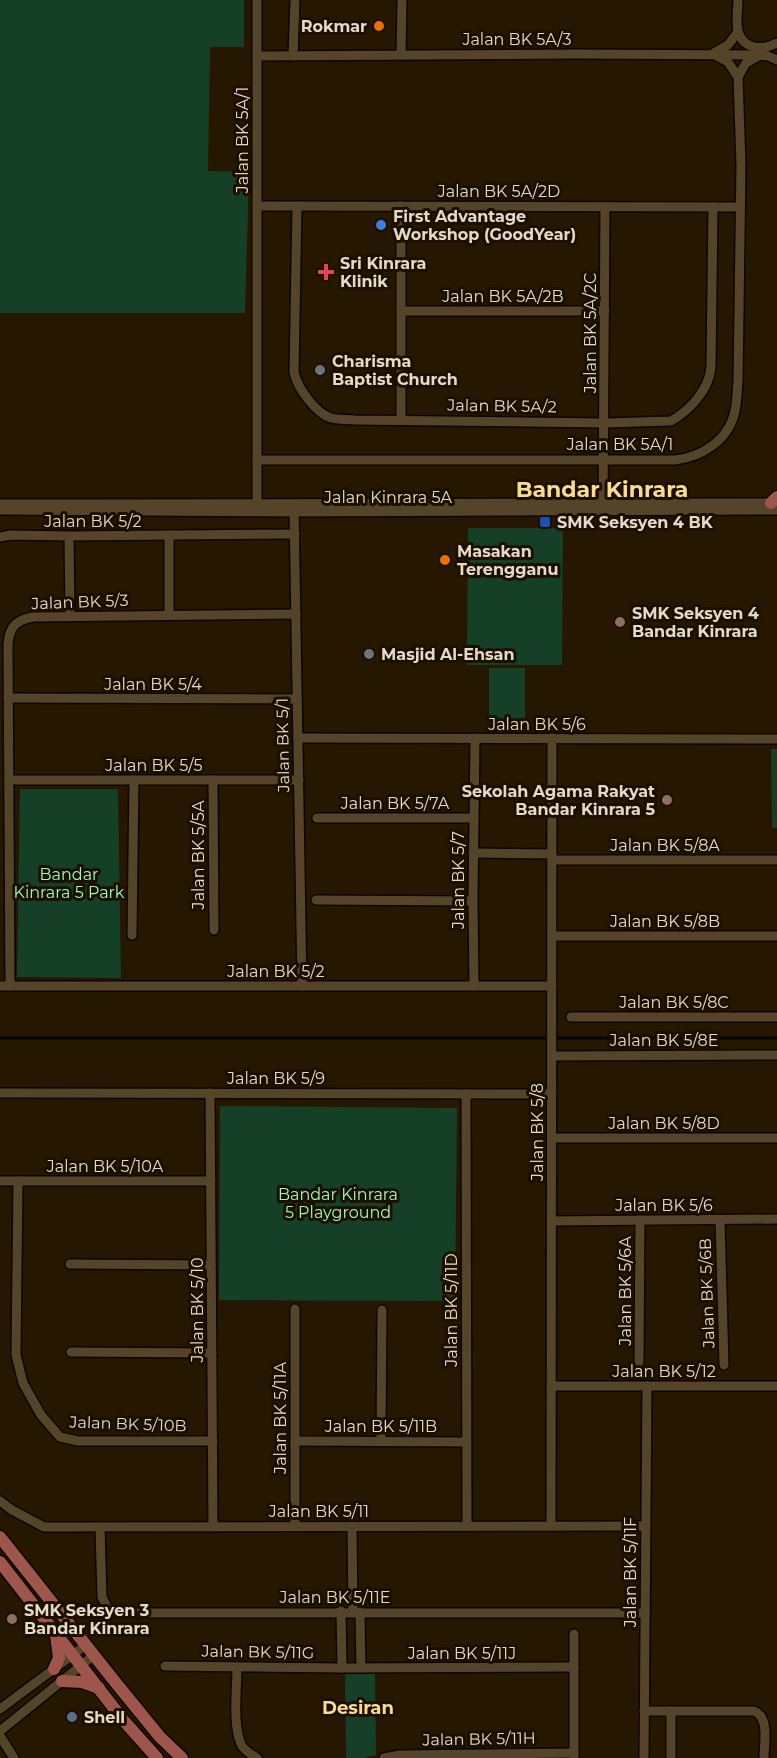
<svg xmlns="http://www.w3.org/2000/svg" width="777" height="1758" font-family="Montserrat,sans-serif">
<rect width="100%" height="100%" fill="#261800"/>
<g fill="#154027">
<polygon points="0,0 244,0 244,47 210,47 208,171 249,172 245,313 0,313"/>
<polygon points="468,528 563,528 562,665 467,665"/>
<rect x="489" y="668" width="36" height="51"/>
<polygon points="771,749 777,749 777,828 772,828"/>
<polygon points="20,789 118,789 121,978 17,977"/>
<polygon points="220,1106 457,1108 455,1301 219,1300"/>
<polygon points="345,1674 375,1674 376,1755 363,1758 346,1758"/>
</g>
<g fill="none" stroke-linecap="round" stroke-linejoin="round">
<polyline stroke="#000609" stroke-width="3" points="0,1038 777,1038"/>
<defs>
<g id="minor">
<path d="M 738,0 C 738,10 735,25 739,34 C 745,50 765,50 777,43"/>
<polyline points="714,53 728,45 738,32"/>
<polyline points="401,55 402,0"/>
<polyline points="257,56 576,54 760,55 768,56 777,60"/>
<polyline points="293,56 295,0"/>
<polyline points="717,56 728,62 738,77"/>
<polyline points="257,206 740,207"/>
<path d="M 297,206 L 294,372 C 297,387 315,413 331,418 C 338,420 347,419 355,420 L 605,423 L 671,421 C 690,410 709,390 711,367 L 713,207"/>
<polyline points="401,206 401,420"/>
<polyline points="401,311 605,311"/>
<path d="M 257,460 L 675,460 C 702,457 729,440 735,411 C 737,402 737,392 738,382 L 741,165 L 738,77 L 746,63 L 760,55"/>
<polyline points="0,504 777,503"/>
<polyline points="603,507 605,207"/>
<polyline points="294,508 302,986"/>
<polyline points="257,509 257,0"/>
<polyline points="0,510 294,512 777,510"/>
<polyline points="69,536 70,615"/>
<polyline points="0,537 10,535 69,536 295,534"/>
<polyline points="169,615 169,535"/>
<polyline points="8,698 297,699"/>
<polyline points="298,738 777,739"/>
<polyline points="9,780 299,780"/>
<polyline points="213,780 214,930"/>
<polyline points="317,818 474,818"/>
<polyline points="473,853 552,854"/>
<polyline points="552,860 777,860"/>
<polyline points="316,900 473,901"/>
<polyline points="132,935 134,780"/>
<polyline points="552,936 777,936"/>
<polyline points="0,986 552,986"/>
<path d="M 10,986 L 8,645 C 9,627 16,620 33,617 L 296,614"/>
<polyline points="474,986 473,901 475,738"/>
<polyline points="571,1017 777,1017"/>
<polyline points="552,1056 777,1055"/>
<polyline points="0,1093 552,1094"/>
<polyline points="210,1093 213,1526"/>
<polyline points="466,1094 467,1526"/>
<polyline points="552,1138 777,1138"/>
<polyline points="0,1181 211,1181"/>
<polyline points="18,1181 16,1355 23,1383 41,1415 60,1437 78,1441 213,1441"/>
<polyline points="720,1220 724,1365"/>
<polyline points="552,1221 777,1219"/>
<polyline points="70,1264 211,1265"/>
<polyline points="295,1309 295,1526"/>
<polyline points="71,1352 212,1353"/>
<polyline points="639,1362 640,1220"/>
<polyline points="551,1386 777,1386"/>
<polyline points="295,1441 466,1442"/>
<polyline points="381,1441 382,1310"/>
<polyline points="0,1501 12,1510 44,1527 646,1526"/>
<polyline points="551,1526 552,738"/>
<polyline points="100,1527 102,1597 107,1607 118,1613 645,1613"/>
<polyline points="352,1527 353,1612"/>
<polyline points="341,1611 342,1668"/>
<polyline points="360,1612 361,1668"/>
<polyline points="574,1634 574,1757"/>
<polyline points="165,1666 342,1668 574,1667"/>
<path d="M 237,1667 C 237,1689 232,1727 242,1746 C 245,1751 252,1755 257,1758"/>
<polyline points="0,1709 86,1645"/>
<path d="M 644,1711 L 754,1711 C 770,1717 764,1744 764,1758"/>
<polyline points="0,1731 94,1655"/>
<polyline points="0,1736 14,1758"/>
<polyline points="384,1758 400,1755 574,1753"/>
<polyline points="644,1758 647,1386"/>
<polyline points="671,1758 671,1711"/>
</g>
<g id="major">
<polyline points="771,503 777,497"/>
<polyline points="0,1537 116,1683 160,1737 182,1758"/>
<polyline points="0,1562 124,1721 157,1758"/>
<polyline points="54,1669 59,1658 56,1635"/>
<polyline points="62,1681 82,1682 99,1688"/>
</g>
</defs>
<use href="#minor" stroke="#0f0400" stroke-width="12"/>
<use href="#major" stroke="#0f0400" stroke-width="15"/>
<use href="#minor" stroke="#54452a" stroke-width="9"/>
<use href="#major" stroke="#9d554c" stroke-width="12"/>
</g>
<g fill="#e8710a" stroke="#1d0f00" stroke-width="2">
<circle cx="379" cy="26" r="6"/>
<circle cx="445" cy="560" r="6"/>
</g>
<circle fill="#3f7fe0" stroke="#1d0f00" stroke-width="2" cx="381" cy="225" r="6"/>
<path fill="#e0444e" stroke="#1d0f00" stroke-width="2" d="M323 263h6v6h6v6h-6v6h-6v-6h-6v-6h6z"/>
<g fill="#6b7280" stroke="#1d0f00" stroke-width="2">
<circle cx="320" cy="370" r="6"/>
<circle cx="369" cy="654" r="6"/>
</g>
<rect fill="#1a4fb4" stroke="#1d0f00" stroke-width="2" x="539" y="516" width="12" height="12" rx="3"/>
<g fill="#8d6e63" stroke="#1d0f00" stroke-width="2">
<circle cx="620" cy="622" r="6"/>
<circle cx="667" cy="800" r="6"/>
<circle cx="12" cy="1619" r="6"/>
</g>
<circle fill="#5c6f8a" stroke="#1d0f00" stroke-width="2" cx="72" cy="1717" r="6"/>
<g text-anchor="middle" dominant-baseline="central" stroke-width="6" stroke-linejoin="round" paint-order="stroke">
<g font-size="16" font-weight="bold" fill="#e4dacb" stroke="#1d0f00" text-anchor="start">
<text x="367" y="26" text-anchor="end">Rokmar</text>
<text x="393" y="216">First Advantage<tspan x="393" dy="18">Workshop (GoodYear)</tspan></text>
<text x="340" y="263">Sri Kinrara<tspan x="340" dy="18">Klinik</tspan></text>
<text x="332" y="361">Charisma<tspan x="332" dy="18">Baptist Church</tspan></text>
<text x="557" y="522">SMK Seksyen 4 BK</text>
<text x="457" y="551">Masakan<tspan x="457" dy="18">Terengganu</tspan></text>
<text x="632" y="613">SMK Seksyen 4<tspan x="632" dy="18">Bandar Kinrara</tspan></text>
<text x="381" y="654">Masjid Al-Ehsan</text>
<text x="655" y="791" text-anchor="end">Sekolah Agama Rakyat<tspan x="655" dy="18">Bandar Kinrara 5</tspan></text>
<text x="24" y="1610">SMK Seksyen 3<tspan x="24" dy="18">Bandar Kinrara</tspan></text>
<text x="84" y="1717">Shell</text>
</g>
<g font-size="16" fill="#e4dacb" stroke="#1d0f00">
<text x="517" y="39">Jalan BK 5A/3</text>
<text transform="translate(242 140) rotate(-90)">Jalan BK 5A/1</text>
<text x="499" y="191">Jalan BK 5A/2D</text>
<text x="503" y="296">Jalan BK 5A/2B</text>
<text transform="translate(590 333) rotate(-90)">Jalan BK 5A/2C</text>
<text transform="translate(502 406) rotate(1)">Jalan BK 5A/2</text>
<text x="620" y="444">Jalan BK 5A/1</text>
<text x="388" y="497">Jalan Kinrara 5A</text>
<text x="93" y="521">Jalan BK 5/2</text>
<text transform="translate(80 602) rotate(-2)">Jalan BK 5/3</text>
<text x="153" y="684">Jalan BK 5/4</text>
<text x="537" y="724">Jalan BK 5/6</text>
<text transform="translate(283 745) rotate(-91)">Jalan BK 5/1</text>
<text x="154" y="765">Jalan BK 5/5</text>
<text x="395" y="803">Jalan BK 5/7A</text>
<text x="665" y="845">Jalan BK 5/8A</text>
<text transform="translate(198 855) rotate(-90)">Jalan BK 5/5A</text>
<text transform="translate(458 880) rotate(-90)">Jalan BK 5/7</text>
<text x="665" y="921">Jalan BK 5/8B</text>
<text x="276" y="971">Jalan BK 5/2</text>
<text x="674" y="1002">Jalan BK 5/8C</text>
<text x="664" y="1040">Jalan BK 5/8E</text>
<text x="276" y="1078">Jalan BK 5/9</text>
<text x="664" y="1123">Jalan BK 5/8D</text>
<text transform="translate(537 1132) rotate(-90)">Jalan BK 5/8</text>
<text x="105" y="1166">Jalan BK 5/10A</text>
<text x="664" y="1205">Jalan BK 5/6</text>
<text transform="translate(625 1291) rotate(-90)">Jalan BK 5/6A</text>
<text transform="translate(707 1293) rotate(-92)">Jalan BK 5/6B</text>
<text transform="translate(197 1310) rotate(-90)">Jalan BK 5/10</text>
<text transform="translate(451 1310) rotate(-90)">Jalan BK 5/11D</text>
<text x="664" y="1371">Jalan BK 5/12</text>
<text transform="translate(280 1418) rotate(-90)">Jalan BK 5/11A</text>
<text transform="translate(128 1424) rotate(2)">Jalan BK 5/10B</text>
<text x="381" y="1426">Jalan BK 5/11B</text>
<text x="319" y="1511">Jalan BK 5/11</text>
<text transform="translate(630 1572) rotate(-90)">Jalan BK 5/11F</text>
<text x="335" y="1597">Jalan BK 5/11E</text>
<text transform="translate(258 1652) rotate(1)">Jalan BK 5/11G</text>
<text x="462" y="1653">Jalan BK 5/11J</text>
<text transform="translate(479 1739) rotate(-1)">Jalan BK 5/11H</text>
</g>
<g font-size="16" fill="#9afabb" stroke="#1d0f00">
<text x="69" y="874">Bandar<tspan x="69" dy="18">Kinrara 5 Park</tspan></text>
<text x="338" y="1194">Bandar Kinrara<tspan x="338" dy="18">5 Playground</tspan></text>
</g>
<g font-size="18" font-weight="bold" fill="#f9dc90" stroke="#1d0f00">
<text x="358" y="1708">Desiran</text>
</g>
<g font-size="22" font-weight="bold" fill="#f9dc90" stroke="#1d0f00">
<text x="602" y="489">Bandar Kinrara</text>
</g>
</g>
</svg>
